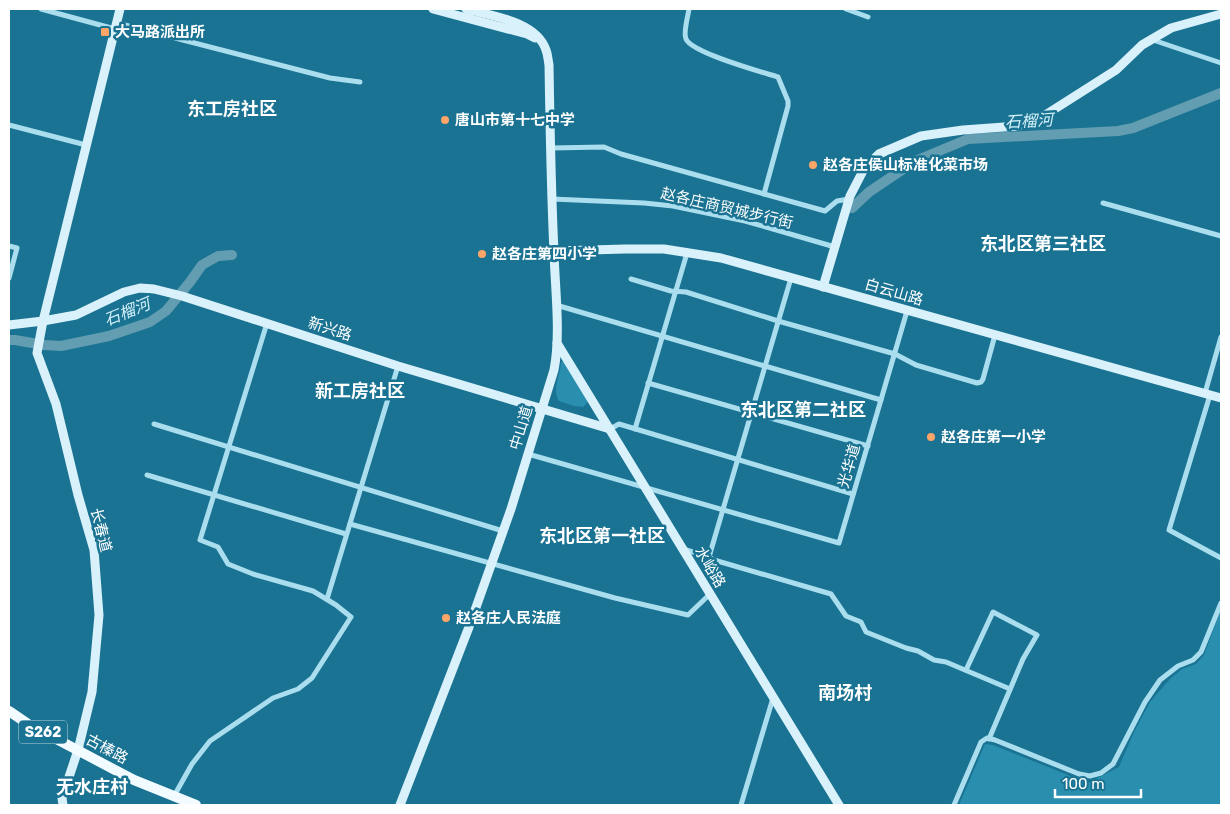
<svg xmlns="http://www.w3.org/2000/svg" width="1230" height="814" font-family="Rubik,'Noto Sans SC',sans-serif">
<rect width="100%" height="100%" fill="#1a7392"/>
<g fill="#2a8eae">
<path d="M 562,362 L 564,362 L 587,399 L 587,403 L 583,407 L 574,406 L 559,401 C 552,389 560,376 561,363 Z"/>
<polygon points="1221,609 1221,805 959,805 985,744 993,745 1088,783 1119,767 1134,732 1150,702 1170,679 1182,669 1196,664 1204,655"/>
</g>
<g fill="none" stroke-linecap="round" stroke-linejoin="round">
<g stroke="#629db1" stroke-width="10">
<polyline points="852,208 869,192 915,161 968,139 1118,131 1133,128 1221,93"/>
<polyline points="9,340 15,340 44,345 61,346 109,336 150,322 166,311 190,282 202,265 218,256 232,255"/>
</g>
<g stroke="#aadeef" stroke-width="5">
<polyline points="41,9 115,29"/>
<path d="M 689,9 C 688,16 683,33 686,39 C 692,53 762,72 778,77 L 788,101 L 788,106 L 764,194"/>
<polyline points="846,9 868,17"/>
<polyline points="117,23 330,78 360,82"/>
<polyline points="1153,40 1221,63"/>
<polyline points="9,125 86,145"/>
<polyline points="551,148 604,147 621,154 825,211 837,201 849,199"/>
<polyline points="552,199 644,203 673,206 745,221 835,247"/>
<polyline points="1103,203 1221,236"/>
<polyline points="9,246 17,248 9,278"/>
<polyline points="631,279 671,291 686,292 778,321 895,354 916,365 977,383 981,382 983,379 995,335"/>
<polyline points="556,305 881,400"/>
<polyline points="648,383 868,446"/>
<polyline points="1205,393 1221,337"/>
<polyline points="1210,395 1169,530 1221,558"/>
<polyline points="154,424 503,531"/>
<polyline points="610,429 619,424 853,494"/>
<polyline points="635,429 687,253"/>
<polyline points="528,454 839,543 907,311"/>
<polyline points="147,475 346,534"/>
<polyline points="350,524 615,598 688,615 710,594"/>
<polyline points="683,549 709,557 791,278"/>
<polyline points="709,557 714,560 831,594 846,616 861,622 866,632 906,648 918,651 934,660 946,662 1010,689"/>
<polyline points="327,599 398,366"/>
<polyline points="966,670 993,612 1037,635 1023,659 989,739"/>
<polyline points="174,796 192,764 210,741 273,698 298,689 312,678 351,617 336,605 313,591 253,574 228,564 218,547 200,540 267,323"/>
<polyline points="741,805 773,698"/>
<polyline points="954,805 981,742 987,738 995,740 1079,774 1090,776 1101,773 1113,764 1145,702 1160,680 1178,666 1193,660 1201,652 1221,603"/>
</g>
<g stroke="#d8f1fb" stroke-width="9">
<polyline points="433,9 527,34 535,38"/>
<polyline points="554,251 625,249 664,249 721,258 1221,398"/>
<polyline points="823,287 850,196 865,167 879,154 921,136 963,130 1018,126 1039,119 1116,70 1142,45 1171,28 1221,14"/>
<polyline points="9,325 43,321 76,315 124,292 140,288 154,289 182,296 398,366 610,429"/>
<polyline points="557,343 839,805"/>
<polyline points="63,805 62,798 78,750 92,692 99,615 94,550 78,495 56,404 37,353 43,321 120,9"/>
<path d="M 400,805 L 469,627 L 511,509 L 554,370 C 561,334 555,289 554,252 C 551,190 550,128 549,65 C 548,60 548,55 546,50 C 536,21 492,16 466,9"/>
</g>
<polyline stroke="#f2fbff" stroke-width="10" points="9,711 28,724 134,780 196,805"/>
</g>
<g fill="#ffa568" stroke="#1a7392" stroke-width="2">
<rect x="100" y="27" width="10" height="10" rx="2.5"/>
<circle cx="445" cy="120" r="5"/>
<circle cx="813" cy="165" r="5"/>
<circle cx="482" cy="254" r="5"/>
<circle cx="931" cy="437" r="5"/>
<circle cx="446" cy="618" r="5"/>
</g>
<g text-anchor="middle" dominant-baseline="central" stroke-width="5" stroke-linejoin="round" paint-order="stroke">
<rect fill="#1a7392" stroke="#bad5de" stroke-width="1" x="19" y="720.5" width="48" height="23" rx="4"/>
<g font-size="14" font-weight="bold" fill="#fff">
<text x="43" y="732">S262</text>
</g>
<g font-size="15" font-weight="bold" fill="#fff" stroke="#1a7392" text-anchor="start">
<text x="115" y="32">大马路派出所</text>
<text x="455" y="120">唐山市第十七中学</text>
<text x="823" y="165">赵各庄侯山标准化菜市场</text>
<text x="492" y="254">赵各庄第四小学</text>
<text x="941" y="437">赵各庄第一小学</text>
<text x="456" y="618">赵各庄人民法庭</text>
</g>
<g font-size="15" fill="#fff" stroke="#1a7392">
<text transform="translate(727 208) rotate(13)">赵各庄商贸城步行街</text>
<text transform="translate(894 292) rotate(16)">白云山路</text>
<text transform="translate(330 329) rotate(18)">新兴路</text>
<text transform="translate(521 428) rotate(-73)">中山道</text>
<text transform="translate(849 466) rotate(-74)">光华道</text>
<text transform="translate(101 530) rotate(76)">长春道</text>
<text transform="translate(710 567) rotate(59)">水峪路</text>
<text transform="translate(107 749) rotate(28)">古榛路</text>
</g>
<g font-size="16" font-style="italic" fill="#d3f1fa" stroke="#1a7392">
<text transform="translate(1029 121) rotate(-3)">石榴河</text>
<text transform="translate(127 312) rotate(-22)">石榴河</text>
</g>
<g font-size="18" font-weight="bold" fill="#fff" stroke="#1a7392">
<text x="232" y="109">东工房社区</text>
<text x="1043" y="244">东北区第三社区</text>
<text x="360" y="391">新工房社区</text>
<text x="803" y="410">东北区第二社区</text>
<text x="602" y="536">东北区第一社区</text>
<text x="845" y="693">南场村</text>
<text x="92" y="787">无水庄村</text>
</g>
</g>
<rect width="1230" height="814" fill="none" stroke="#ffffff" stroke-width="20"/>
<path d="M1055 789v8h86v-8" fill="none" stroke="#ffffff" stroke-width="2.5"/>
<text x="1062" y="789" font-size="15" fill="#ffffff" stroke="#1a7392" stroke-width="4" paint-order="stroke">100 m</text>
</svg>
